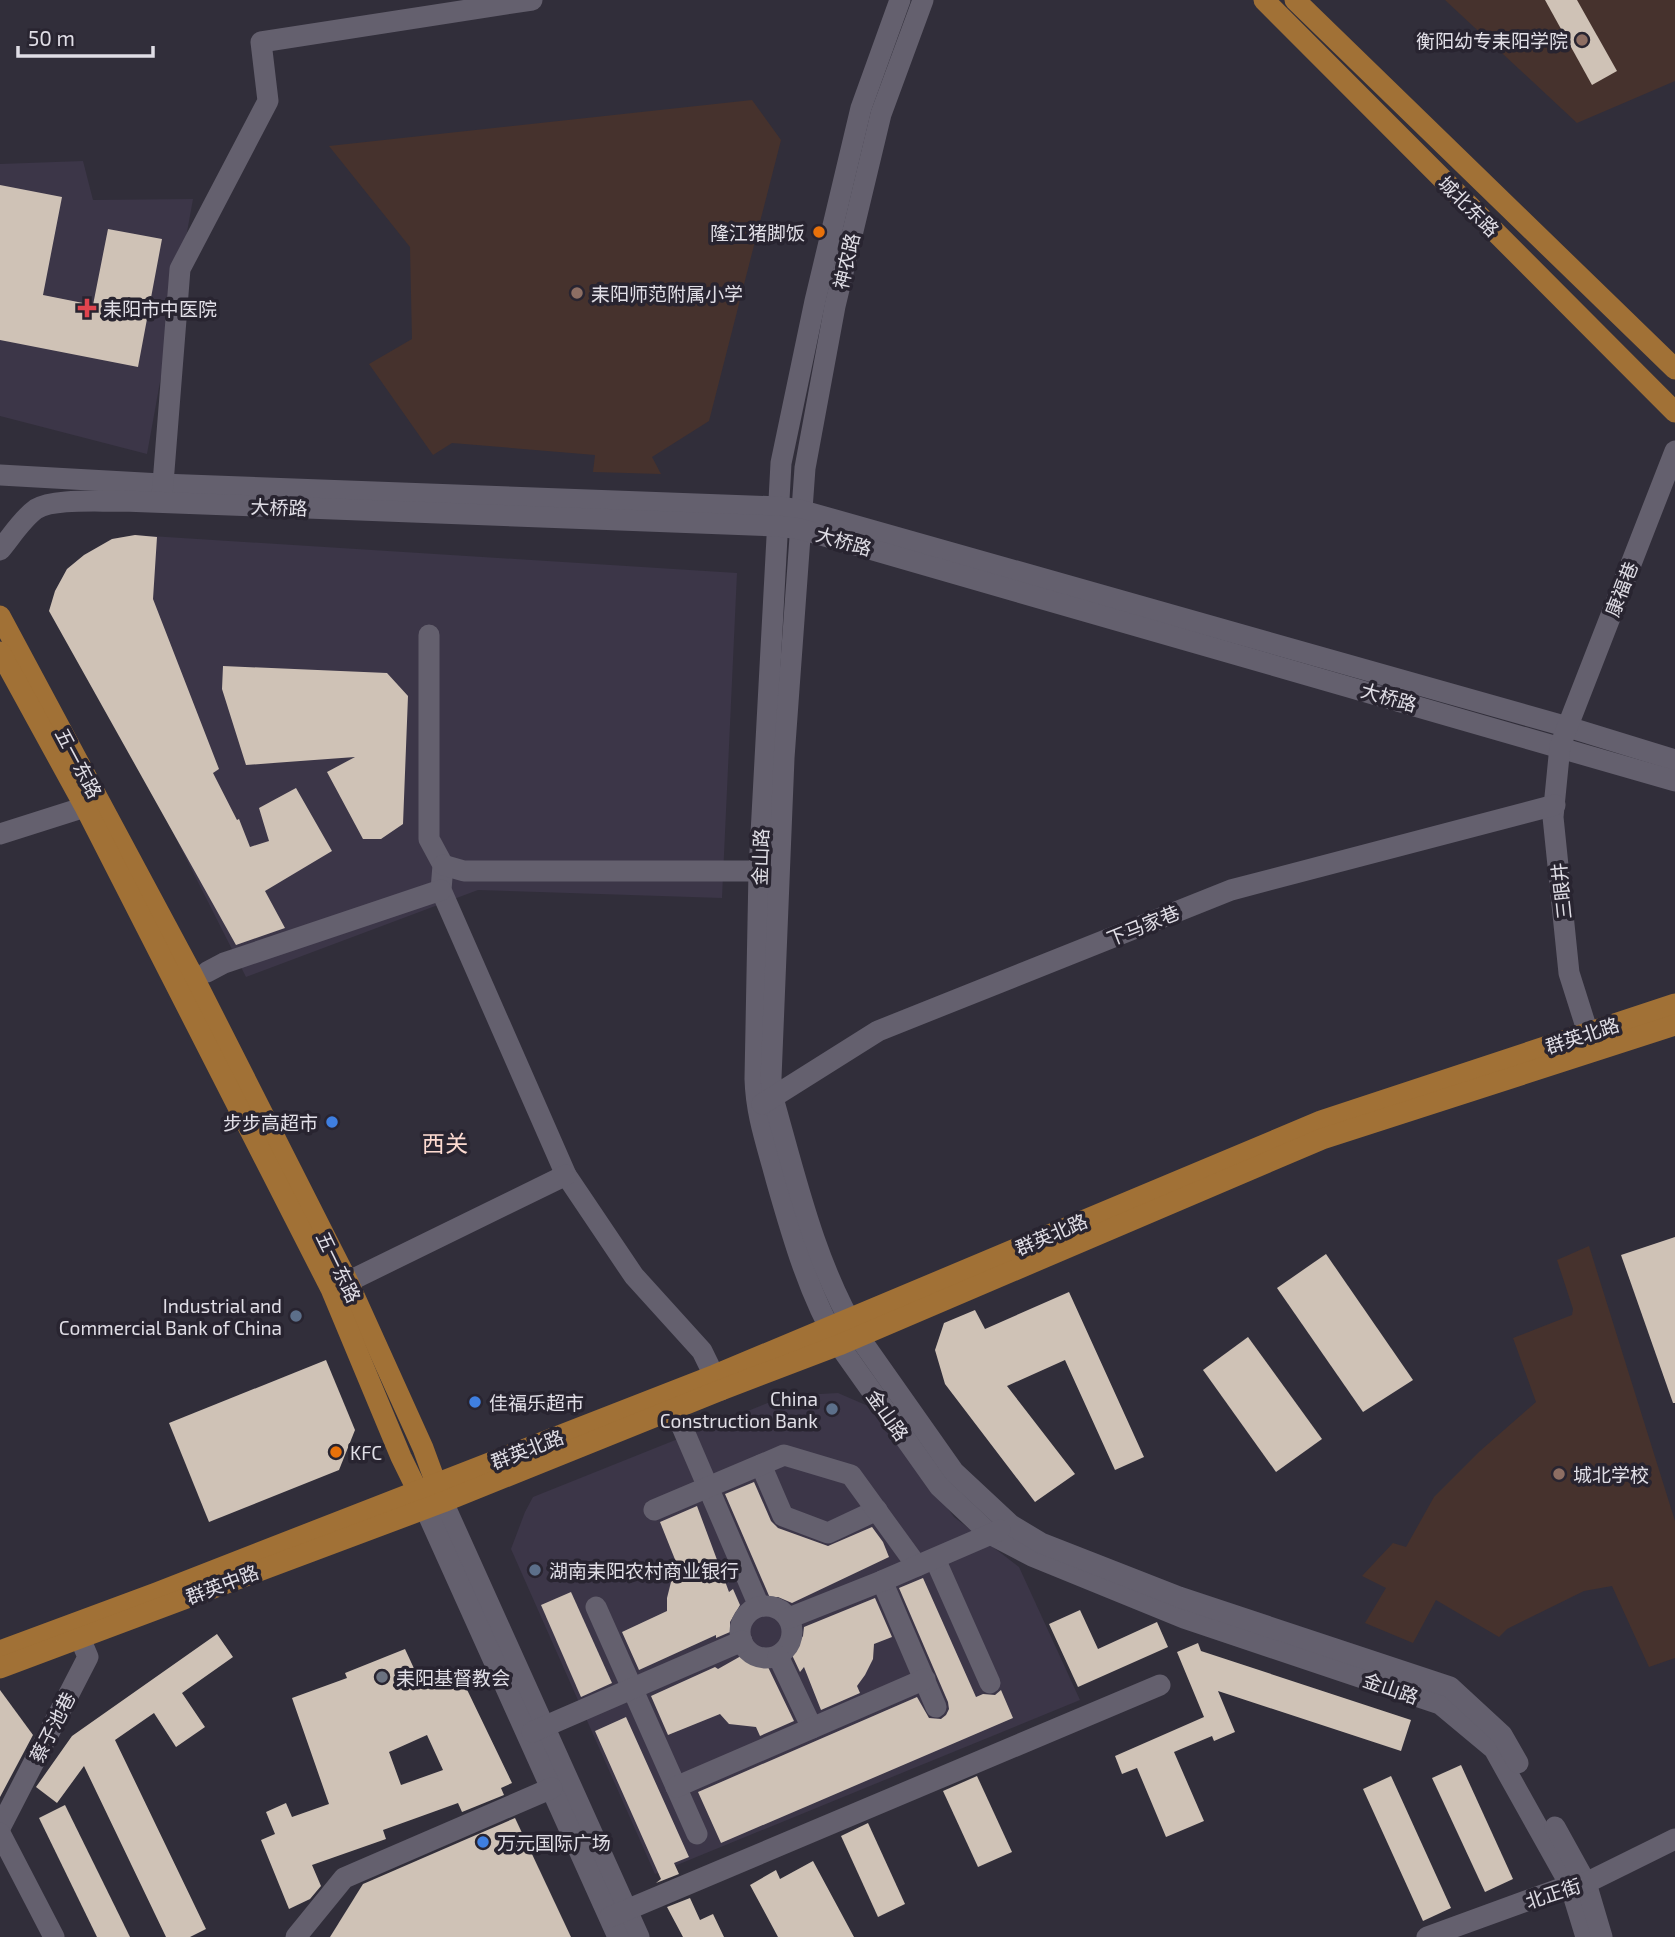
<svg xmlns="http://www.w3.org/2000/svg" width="1675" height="1937" font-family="'Exo 2','Noto Sans SC',sans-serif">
<rect width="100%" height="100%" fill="#312e3a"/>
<g fill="#3c3648">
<polygon points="83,161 93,200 193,199 147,454 0,416 0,164"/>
<polygon points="135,535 737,573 722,898 478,890 246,977 158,803 55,591 67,569 84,555 112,539"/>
<polygon points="838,1393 875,1409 954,1517 1019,1567 1080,1700 655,1874 511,1549 525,1512 533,1497 785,1396"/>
</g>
<g fill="#46322d">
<polygon points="1445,0 1675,0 1675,81 1577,123"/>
<polygon points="752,100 781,140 709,421 652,457 661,474 593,472 595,455 452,443 433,455 369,364 412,339 410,247 329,146"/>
<polygon points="1589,1246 1675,1521 1675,1658 1649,1667 1612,1586 1584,1591 1507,1629 1499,1637 1436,1600 1413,1643 1365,1623 1386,1588 1362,1576 1393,1543 1406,1547 1434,1497 1480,1451 1536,1402 1513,1338 1572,1315 1573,1309 1557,1260"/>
</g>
<g fill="#cfc2b6" fill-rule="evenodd">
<polygon points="1545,0 1577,0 1617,71 1592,85"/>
<polygon points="0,185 62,197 43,295 93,305 108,229 162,239 138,367 0,340"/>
<polygon points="135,535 157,537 153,599 219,769 213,773 237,820 239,819 250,847 269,841 259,808 296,788 332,851 265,891 285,928 236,945 49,611 55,591 67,569 84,555 112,539"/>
<polygon points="223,666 387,673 408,696 403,824 381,839 363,839 327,772 355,757 246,765 222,689"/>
<polygon points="1675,1237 1675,1403 1673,1403 1621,1255"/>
<polygon points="1326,1254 1413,1380 1363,1412 1277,1288"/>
<polygon points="1069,1292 1144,1457 1115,1470 1065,1360 1007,1386 1075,1474 1035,1502 945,1384 935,1350 944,1323 975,1310 985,1329"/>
<polygon points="1248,1337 1322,1439 1276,1472 1203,1370"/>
<polygon points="326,1360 355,1430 339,1470 209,1522 169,1423"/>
<polygon points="754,1482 771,1521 778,1528 828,1546 872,1527 883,1542 889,1557 792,1603 778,1597 770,1598 725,1494"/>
<polygon points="697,1506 729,1592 733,1589 740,1605 730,1622 730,1632 716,1638 716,1635 639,1670 622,1632 667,1611 667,1598 671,1582 680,1572 660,1522"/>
<polygon points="923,1578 976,1697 983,1694 995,1695 1001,1690 1013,1718 721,1843 698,1792 917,1697 929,1718 941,1719 946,1715 949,1709 948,1702 899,1588"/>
<polygon points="571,1592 612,1683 581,1697 541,1605"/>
<polygon points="875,1598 892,1637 874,1644 873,1659 865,1675 857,1686 860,1693 821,1710 804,1667 800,1672 792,1655 803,1636 804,1627"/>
<polygon points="1080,1610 1098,1649 1157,1622 1168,1647 1078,1687 1049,1624"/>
<polygon points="217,1634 233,1657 182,1693 205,1727 176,1747 154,1713 115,1740 206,1929 190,1937 166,1937 84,1766 57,1803 36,1787 72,1736"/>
<polygon points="1198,1643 1201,1651 1411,1720 1401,1751 1218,1691 1235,1732 1214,1741 1212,1736 1174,1752 1204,1821 1166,1837 1137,1768 1122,1774 1115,1756 1204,1717 1177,1652"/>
<path d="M 405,1649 L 423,1688 L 459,1673 L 512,1783 L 501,1788 L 504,1795 L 462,1812 L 458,1803 L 383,1830 L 386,1839 L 312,1865 L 321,1886 L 310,1899 L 289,1909 L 261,1840 L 275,1834 L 266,1812 L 286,1803 L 292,1817 L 329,1804 L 292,1698 L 347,1678 L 345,1673 ZM 427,1735 L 443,1770 L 401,1785 L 389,1752 Z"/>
<polygon points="741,1656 749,1663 768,1667 794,1721 760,1736 756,1727 729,1724 720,1714 668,1735 651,1696 715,1667 718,1669"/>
<polygon points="0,1690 33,1735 0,1797"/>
<polygon points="626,1717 689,1857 674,1863 679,1874 656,1883 661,1879 595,1731"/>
<polygon points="1461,1765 1513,1879 1485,1892 1432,1778"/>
<polygon points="977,1776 1012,1852 978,1867 943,1791"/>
<polygon points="1391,1776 1451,1908 1423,1921 1363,1789"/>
<polygon points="65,1805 130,1937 97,1937 39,1818"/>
<polygon points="515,1818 571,1937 330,1937 363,1884"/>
<polygon points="868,1823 905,1904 878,1917 841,1836"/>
<polygon points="813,1861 854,1937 778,1937 750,1885 776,1870 780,1879"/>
<polygon points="690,1898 700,1920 713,1914 724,1937 683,1937 667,1907"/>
</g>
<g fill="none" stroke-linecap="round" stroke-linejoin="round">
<g stroke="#64606e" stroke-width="21">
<path d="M 900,0 L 861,108 L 815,301 L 781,463 L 759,871 L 755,1079 C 756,1115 767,1145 776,1179 C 792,1235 809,1295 839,1345 L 939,1486 L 990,1534 L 1032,1556 L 1184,1618 L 1440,1704 L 1494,1749 L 1570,1885 L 1586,1937"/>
<path d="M 923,0 L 881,114 L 835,306 L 805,468 L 784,758 L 771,1078 L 773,1098 C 796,1179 815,1264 859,1337 L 954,1472 L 1011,1525 L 1041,1543 L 1179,1597 L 1450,1687 L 1502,1735 L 1518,1763"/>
<polyline points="0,475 161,484 779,507 800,510 1568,727 1675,760"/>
<polyline points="162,496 180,269 268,101 261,42 532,0"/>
<path d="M 0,550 C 11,537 22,519 36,509 C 54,498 101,502 123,501 L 778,526 L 800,529 L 1675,781"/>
<polyline points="429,635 429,839 443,865 441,890 566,1175 634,1276 702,1351 721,1390"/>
<polyline points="0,834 85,807"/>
<polyline points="443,865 464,871 759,871"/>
<polyline points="207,972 224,963 441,890"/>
<polyline points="1588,1033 1569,973 1553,817 1560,746 1675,451"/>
<polyline points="762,1104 878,1031 1231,890 1555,805"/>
<polyline points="333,1289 566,1175"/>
<polyline points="668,1394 759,1606"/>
<polyline points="761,1465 783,1516 828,1533 877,1510"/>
<polyline points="443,1502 639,1937"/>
<polyline points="425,1508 618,1937"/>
<polyline points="654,1510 784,1455 851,1475 917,1566"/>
<polyline points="935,1559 990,1683"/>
<polyline points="882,1581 936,1707"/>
<circle cx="766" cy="1632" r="26"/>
<polyline points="596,1607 697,1834"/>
<polyline points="789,1618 882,1581 1000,1530"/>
<polyline points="778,1656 812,1728"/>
<polyline points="532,1732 742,1641"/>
<polyline points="676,1787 925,1679"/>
<polyline points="1555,1827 1586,1883 1602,1937"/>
<polyline points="0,1828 88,1657 74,1624"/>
<polyline points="0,1833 54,1937"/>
<polyline points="610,1917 1160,1685"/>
<polyline points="296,1937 344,1878 552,1788"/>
<polyline points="1427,1937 1570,1885 1586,1883 1675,1839"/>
</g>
<g stroke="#a17136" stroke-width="21">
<polyline points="1264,0 1675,412"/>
<polyline points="1295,0 1675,369"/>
<polyline points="0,616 192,974 348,1282 423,1448 441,1497"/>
<polyline points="0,652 85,807 331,1289 401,1457 423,1502"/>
<polyline points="0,1651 156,1593 715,1375 1321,1121 1675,1004"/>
<polyline points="0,1668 443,1502 721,1390 839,1345 1322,1139 1675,1025"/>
</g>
</g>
<g fill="#8d6e63" stroke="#282430" stroke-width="2.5">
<circle cx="1582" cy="40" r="7"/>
<circle cx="577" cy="293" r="7"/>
<circle cx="1559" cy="1474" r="7"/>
</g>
<g fill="#e8710a" stroke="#282430" stroke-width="2.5">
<circle cx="819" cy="232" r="7"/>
<circle cx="336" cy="1452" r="7"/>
</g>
<path fill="#e0444e" stroke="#282430" stroke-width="2.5" d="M83.5 297.5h7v7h7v7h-7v7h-7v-7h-7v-7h7z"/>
<g fill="#3f7fe0" stroke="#282430" stroke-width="2.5">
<circle cx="332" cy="1122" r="7"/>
<circle cx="475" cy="1402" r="7"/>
<circle cx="483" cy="1842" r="7"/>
</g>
<g fill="#5c6f8a" stroke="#282430" stroke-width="2.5">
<circle cx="296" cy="1316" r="7"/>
<circle cx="832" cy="1409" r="7"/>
<circle cx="535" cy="1570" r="7"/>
</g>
<circle fill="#6b7280" stroke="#282430" stroke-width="2.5" cx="382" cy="1677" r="7"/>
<g text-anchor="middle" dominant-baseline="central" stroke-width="7" stroke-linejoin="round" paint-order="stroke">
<g font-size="19" fill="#e0dee6" stroke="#282430" text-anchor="start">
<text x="1568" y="40" text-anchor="end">衡阳幼专耒阳学院</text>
<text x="805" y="232" text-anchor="end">隆江猪脚饭</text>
<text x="591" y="293">耒阳师范附属小学</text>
<text x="103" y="308">耒阳市中医院</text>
<text x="318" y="1122" text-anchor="end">步步高超市</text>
<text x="282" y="1305" text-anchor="end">Industrial and<tspan x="282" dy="22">Commercial Bank of China</tspan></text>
<text x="818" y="1398" text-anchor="end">China<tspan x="818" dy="22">Construction Bank</tspan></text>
<text x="489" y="1402">佳福乐超市</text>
<text x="350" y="1452">KFC</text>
<text x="1573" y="1474">城北学校</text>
<text x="549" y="1570">湖南耒阳农村商业银行</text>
<text x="396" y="1677">耒阳基督教会</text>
<text x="497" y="1842">万元国际广场</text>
</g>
<g font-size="19" fill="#e0dee6" stroke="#282430">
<text transform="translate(1469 206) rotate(45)">城北东路</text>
<text transform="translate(846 261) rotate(-77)">神农路</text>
<text transform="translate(279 507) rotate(2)">大桥路</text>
<text transform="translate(844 541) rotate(16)">大桥路</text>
<text transform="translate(1621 589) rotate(-69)">康福巷</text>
<text transform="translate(1389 697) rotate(16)">大桥路</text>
<text transform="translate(79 763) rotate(62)">五一东路</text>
<text transform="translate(760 857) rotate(-88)">金山路</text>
<text transform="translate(1561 891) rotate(-96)">三眼井</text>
<text transform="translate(1143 925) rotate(-22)">下马家巷</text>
<text transform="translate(1582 1035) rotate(-18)">群英北路</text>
<text transform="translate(1051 1234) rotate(-23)">群英北路</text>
<text transform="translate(339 1267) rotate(64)">五一东路</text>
<text transform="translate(888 1415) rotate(55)">金山路</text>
<text transform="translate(527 1449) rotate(-21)">群英北路</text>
<text transform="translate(222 1584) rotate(-21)">群英中路</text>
<text transform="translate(1391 1688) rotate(19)">金山路</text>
<text transform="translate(52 1727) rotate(-63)">蔡子池巷</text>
<text transform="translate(1553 1893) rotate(-18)">北正街</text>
</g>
<g font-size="23" fill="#fddbd1" stroke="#282430">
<text x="445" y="1143">西关</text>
</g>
</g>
<path d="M18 46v10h135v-10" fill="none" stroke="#e0dee6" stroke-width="3.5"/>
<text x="28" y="46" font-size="21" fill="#e0dee6" stroke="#282430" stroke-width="5" paint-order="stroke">50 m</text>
</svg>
